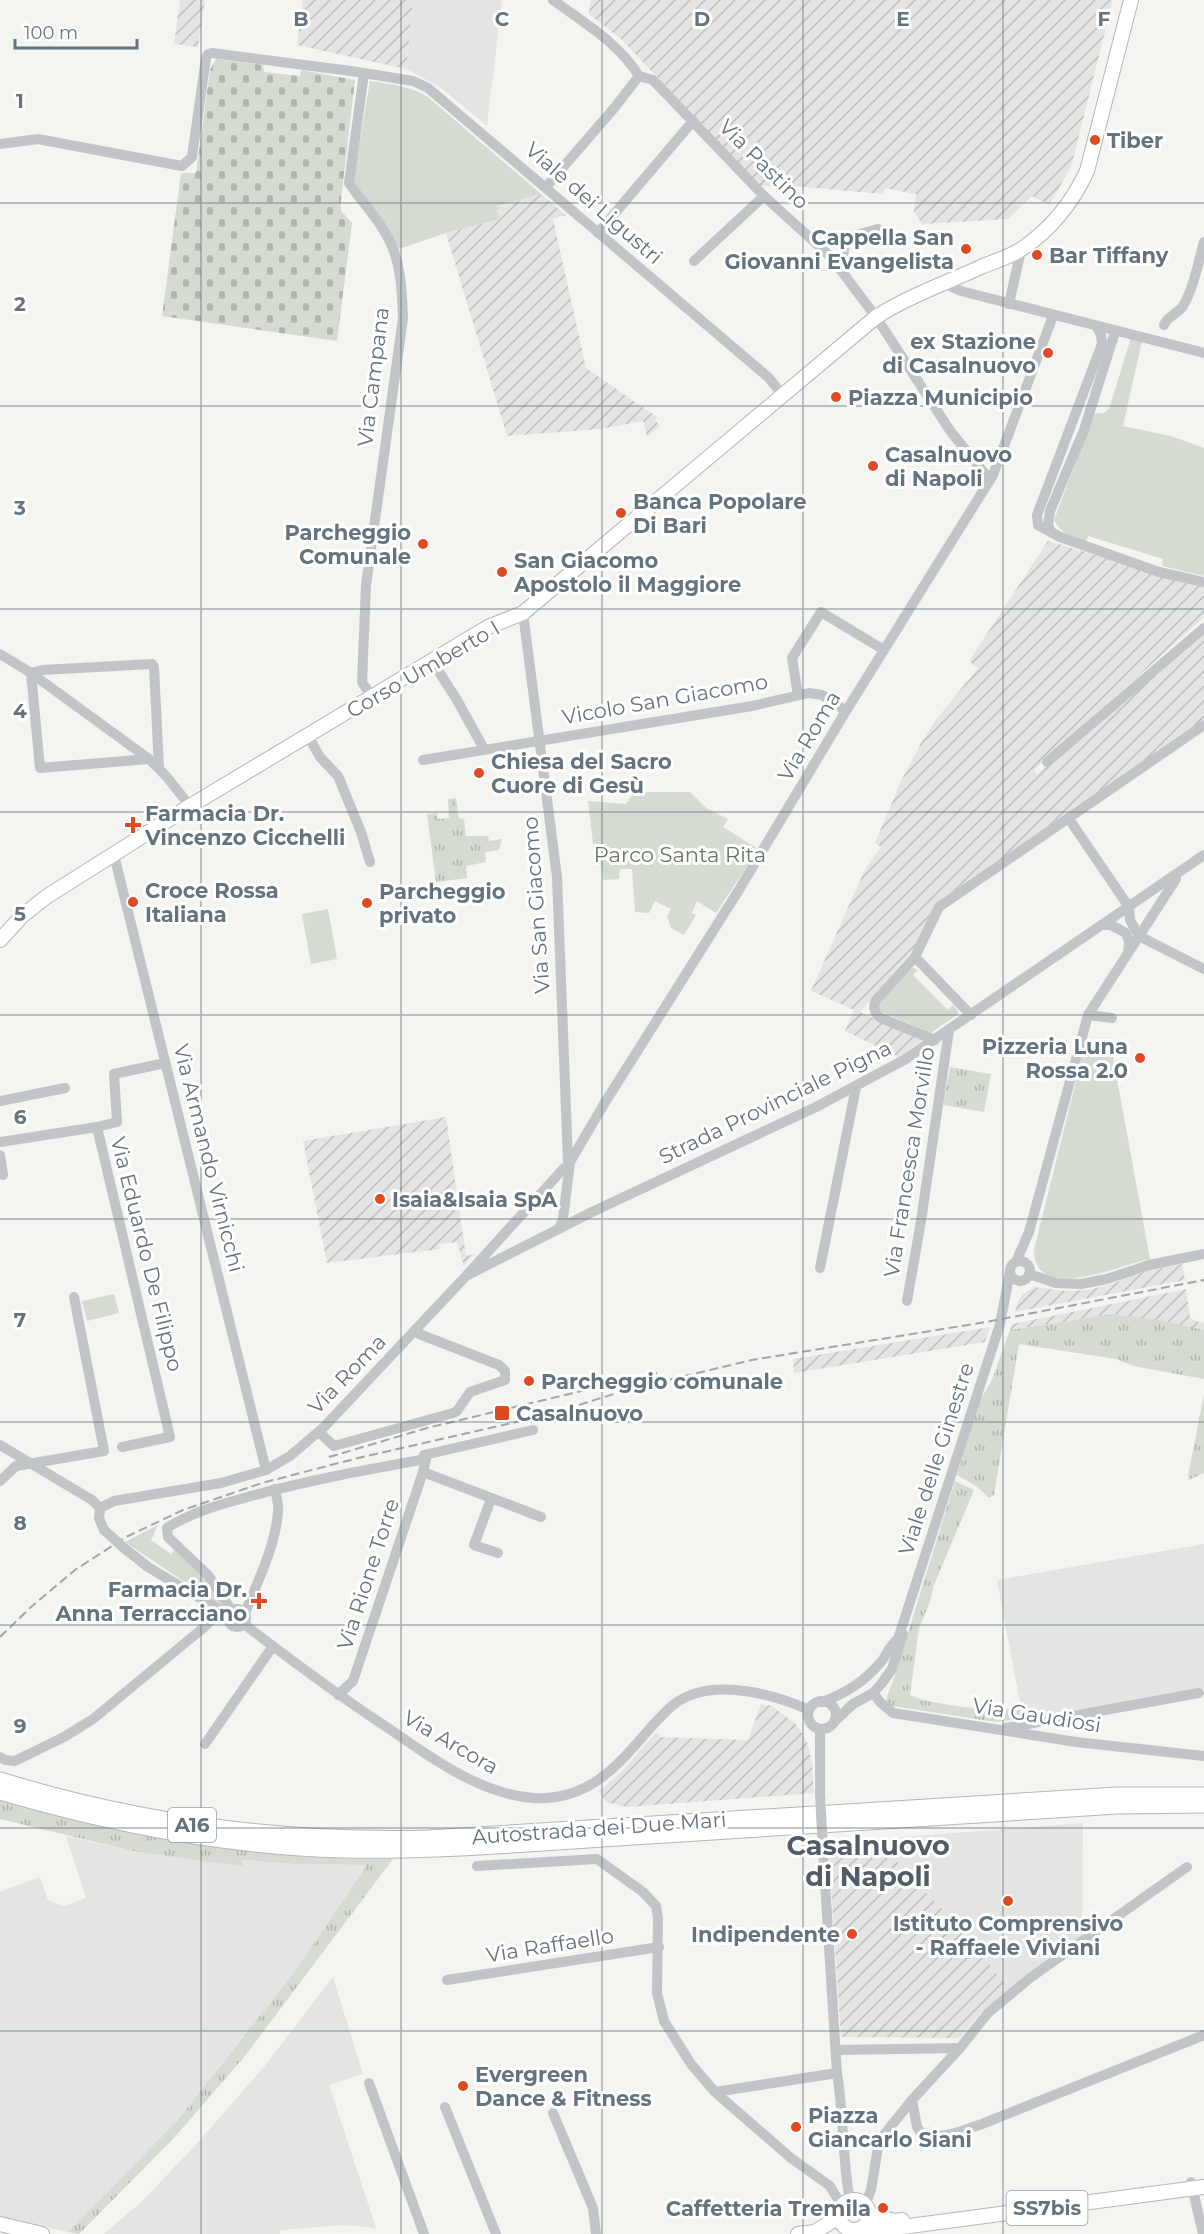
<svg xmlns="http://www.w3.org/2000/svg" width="1204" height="2234" font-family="Montserrat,sans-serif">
<defs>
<pattern id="industrial-furrows" width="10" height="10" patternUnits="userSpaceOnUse" patternTransform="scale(1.5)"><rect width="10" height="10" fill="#e4e5e3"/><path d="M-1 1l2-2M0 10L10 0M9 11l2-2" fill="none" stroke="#bcbebd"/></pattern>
<pattern id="grass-tufts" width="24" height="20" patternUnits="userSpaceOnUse" patternTransform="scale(1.5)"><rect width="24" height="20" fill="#d5dbd1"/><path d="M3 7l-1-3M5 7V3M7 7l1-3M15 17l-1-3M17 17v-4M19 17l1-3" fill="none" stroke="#b0b6af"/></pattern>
<pattern id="cemetery-stones" width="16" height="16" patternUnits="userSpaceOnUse" patternTransform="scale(1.5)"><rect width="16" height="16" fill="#d5dbd1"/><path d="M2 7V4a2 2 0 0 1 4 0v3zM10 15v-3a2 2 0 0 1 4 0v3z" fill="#b0b6af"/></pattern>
</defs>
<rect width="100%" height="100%" fill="#f4f4f0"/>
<g fill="#e4e5e3">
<polygon points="413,0 502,0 487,126 440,87 406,69"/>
<polygon points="1204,1544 1204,1689 1023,1718 997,1580"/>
<polygon points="1083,1823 1082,1940 1011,1992 967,1936 876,1839"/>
<polygon points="66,1836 137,1852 243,1865 241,1860 294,1864 367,1865 293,1974 176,2122 68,2232 0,2217 0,1892 40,1877 48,1900 64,1906 86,1898"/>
<polygon points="333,1977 363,2074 329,2085 376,2228 343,2225 280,2230 280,2234 104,2234 141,2202 191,2150 263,2068"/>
</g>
<g fill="url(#industrial-furrows)">
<polygon points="180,0 205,0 198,47 174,44"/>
<polygon points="303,0 413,0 406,69 297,45"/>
<polygon points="591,0 1113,0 1071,167 1049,205 1032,196 1008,219 922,224 914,212 916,194 885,188 883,194 793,186 760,186 620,38 589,14"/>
<polygon points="541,194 566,215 553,219 586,368 657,417 655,420 660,426 647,437 643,421 600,429 507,436 446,233 500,219 496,208"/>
<polygon points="1048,541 1204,587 1204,617 1034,770 1037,774 1204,634 1204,721 936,904 914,949 860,1012 922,1040 899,1057 845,1031 854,1010 811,991 865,869 881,847 875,843 901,781 921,743 935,721 978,668 969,661"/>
<polygon points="446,1117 466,1256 474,1254 464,1266 457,1242 439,1244 440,1249 327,1263 303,1141"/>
<polygon points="1182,1264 1185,1280 1015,1312 1018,1301 1023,1294 1034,1287 1066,1291 1088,1290 1112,1284 1145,1271"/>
<polygon points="1186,1289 1190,1318 1201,1323 1204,1322 1204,1330 1112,1314 1010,1330 1012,1324"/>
<polygon points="990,1327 985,1342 794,1373 793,1359"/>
<polygon points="761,1704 772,1706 797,1725 807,1742 812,1763 814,1793 627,1807 606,1802 598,1791 603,1788 623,1770 656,1732 661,1737 748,1740"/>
<polygon points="876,1839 967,1936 1009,1989 993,2006 981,2012 960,2038 841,2037 828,1842"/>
</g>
<g fill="url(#grass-tufts)">
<polygon points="456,798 459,818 464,819 466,836 488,836 489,841 502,839 499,850 485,852 486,862 466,866 467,878 436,882 427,814 437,813 438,819 449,818 448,799"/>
<polygon points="950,1067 991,1074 984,1112 943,1105"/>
<polygon points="1112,1314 1160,1320 1204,1330 1204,1379 1133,1366 1116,1359 1019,1344 994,1495 989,1498 976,1486 957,1475 979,1402 991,1382 1010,1330"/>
<polygon points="1204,1395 1204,1473 1189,1480 1188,1476"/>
<path d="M 955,1481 L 974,1490 L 934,1585 L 930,1602 L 919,1628 L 910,1695 C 925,1704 1005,1714 1021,1707 L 1023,1718 L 996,1722 L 892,1706 L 886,1703 L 887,1696 L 893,1681 Z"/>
<path d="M 0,1800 C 129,1836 259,1861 393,1859 L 245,2056 L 173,2139 L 79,2234 L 68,2232 L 176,2122 L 293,1974 L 367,1865 L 294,1864 L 242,1860 L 243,1866 L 137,1852 L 0,1819 Z"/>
</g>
<polygon fill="url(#cemetery-stones)" points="216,59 263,65 264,72 300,76 301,70 355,80 341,199 341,211 352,223 337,341 162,316 181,173 196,173 210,70"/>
<g fill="#d5dbd1">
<path d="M 370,81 C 390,84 410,86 428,97 L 541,194 L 496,207 L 500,219 L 446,233 L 396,250 L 353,182 Z"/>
<path d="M 1131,338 L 1142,341 L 1123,426 L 1171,436 L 1204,448 L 1204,576 L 1162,566 L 1163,559 L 1088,536 L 1086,542 C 1072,537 1061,534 1054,520 L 1094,414 L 1104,413 L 1109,409 Z"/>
<polygon points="639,792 690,792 706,808 728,819 723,827 758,849 716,913 697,901 692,913 696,915 684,935 671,928 667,916 671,909 655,901 649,913 635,912 632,869 620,869 619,879 603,880 601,865 594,852 588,801 626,804 632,795"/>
<polygon points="328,909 337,959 311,964 302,914"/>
<polygon points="911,967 918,970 913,975 948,1010 953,1005 958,1011 958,1014 931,1033 880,1011 878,1008 880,1002"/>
<path d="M 1112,1052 L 1150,1259 C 1123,1264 1034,1305 1034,1250 L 1082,1057 Z"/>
<polygon points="114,1294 119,1313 87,1321 82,1301"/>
<polygon points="158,1525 151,1540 171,1554 176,1547 212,1584 223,1603 222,1607 125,1542"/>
</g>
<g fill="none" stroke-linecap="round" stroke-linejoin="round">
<defs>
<g id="major">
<path d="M 0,940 L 22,916 L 46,897 L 190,806 L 488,627 L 523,613 L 876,317 C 909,296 946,283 981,267 C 994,261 1011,257 1023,248 C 1051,229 1073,201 1087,171 L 1131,0"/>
<circle cx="854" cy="2215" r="15"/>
<polyline points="869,2214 894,2221 902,2220"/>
<polyline points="0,2224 42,2234"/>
<polyline points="859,2229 902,2227 1204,2187"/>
<polyline points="798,2234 815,2232 840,2216"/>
</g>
<g id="highway">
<path d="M 0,1780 C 140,1823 282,1842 429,1838 L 1117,1795 L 1204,1795"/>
<path d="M 0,1792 C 112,1825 227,1847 344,1850 C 451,1852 559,1841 666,1835 C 816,1825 966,1815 1117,1806 L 1204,1805"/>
</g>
</defs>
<use href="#major" stroke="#b2b7ba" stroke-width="16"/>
<use href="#highway" stroke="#b4b7ba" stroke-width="17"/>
<g stroke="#c1c5c8" stroke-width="10">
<path d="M 553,0 C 583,22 619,43 639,76"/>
<path d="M 364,73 L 349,183 C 361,201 377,217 387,236 C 401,260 402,291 403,318 L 366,585 L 362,682 L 372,697"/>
<polyline points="639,76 653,80 764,196 831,257 876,317 951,432 990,480"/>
<polyline points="0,144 38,139 182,166 192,157 206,58 208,54 212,53 351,71 413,81 428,88 768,377 782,394"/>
<polyline points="546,187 615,107 639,76"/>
<polyline points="598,233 693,121"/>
<polyline points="694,261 764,196"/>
<polyline points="842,271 845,238 878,229"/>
<polyline points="949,281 952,287 961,291 1204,353"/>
<polyline points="1009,304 1021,250"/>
<path d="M 1164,325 C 1167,316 1178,314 1183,306 C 1194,287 1198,263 1204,242"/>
<polyline points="1097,327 1101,335 1102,344 1037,515 1038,525 1060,537 1159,572 1204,582"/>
<polyline points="1051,532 1048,525 1050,511 1084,430 1115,332"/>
<polyline points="523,613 557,877 568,1161"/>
<polyline points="0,654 31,673 149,759 166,776 190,806"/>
<polyline points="432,661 457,700 484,749"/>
<polyline points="31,673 42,670 152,664 154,667 159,768"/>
<polyline points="31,673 40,768 149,759"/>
<polyline points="798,695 792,658 821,612 884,650"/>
<polyline points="308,736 320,757 338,776 361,832 370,862"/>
<polyline points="423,760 752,706 809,693 822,695 846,711"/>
<polyline points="1047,762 1204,628"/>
<polyline points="1069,819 1129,907"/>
<polyline points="113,855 116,863 266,1470"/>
<polyline points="1129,907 1130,920 1139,936"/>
<polyline points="1102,925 1111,925 1126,933 1129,942 1128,953"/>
<polyline points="1139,936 1204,969"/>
<polyline points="915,957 971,1015"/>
<polyline points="1088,1015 1112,1018"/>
<path d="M 935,1040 L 881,1018 C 874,1013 872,1006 877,999 L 915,957 L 939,907 L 1204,725"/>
<polyline points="0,1101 65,1088"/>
<polyline points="97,1127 170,1437 122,1447"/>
<polyline points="0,1142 97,1127 117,1122 114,1074 165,1063"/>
<polyline points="0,1155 3,1175"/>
<polyline points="570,1162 604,1104 737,893 846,711 993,475 1053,316"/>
<polyline points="559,1229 563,1219 570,1162"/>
<circle cx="1020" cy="1271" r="10"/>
<polyline points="1016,1262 1029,1232 1088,1015 1176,879"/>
<polyline points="820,1268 856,1087"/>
<polyline points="1029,1274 1056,1283 1081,1284 1107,1279 1149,1265 1204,1254"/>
<polyline points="466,1276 592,1212 816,1107 904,1060 1204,855"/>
<polyline points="907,1301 921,1221 949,1030"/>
<polyline points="319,1432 334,1446 453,1413 457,1411 470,1392 505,1380 505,1371 499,1365 414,1332"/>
<polyline points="0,1445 92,1500 100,1508"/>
<polyline points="423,1472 541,1517"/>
<polyline points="0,1481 16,1466 104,1451 74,1297"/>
<polyline points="491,1499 474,1545 498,1553"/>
<polyline points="100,1508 114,1501 221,1483 266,1470 290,1456 324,1427 466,1276 564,1168"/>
<polyline points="100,1508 99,1518 104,1530"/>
<polyline points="124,1548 148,1567 225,1613"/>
<circle cx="237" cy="1618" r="9"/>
<path d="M 232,1611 L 208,1575 L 168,1537 L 167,1528 C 190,1513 218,1505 244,1498 C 304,1481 365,1470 426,1459"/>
<path d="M 245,1613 C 258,1581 275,1547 278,1512 C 279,1504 276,1496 275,1489"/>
<path d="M 244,1624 C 292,1661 341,1697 391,1730 C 433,1759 481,1794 533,1798 C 590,1801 618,1765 652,1726 C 663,1715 672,1703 686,1697 C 721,1680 776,1695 809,1710"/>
<polyline points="873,1693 881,1703 893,1713 1076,1742 1204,1756"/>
<polyline points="338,1695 353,1681 423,1472 426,1459 424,1455 533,1430"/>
<circle cx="822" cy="1715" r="14"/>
<path d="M 822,1702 C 845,1694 865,1681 881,1662 C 887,1654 890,1645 898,1639 L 1000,1324 L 1010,1272"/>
<polyline points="834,1722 853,1704 873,1693 882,1683 892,1669 903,1634"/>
<polyline points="1006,1728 1199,1693"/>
<polyline points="820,1729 820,1794"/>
<polyline points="205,1744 273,1646"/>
<polyline points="0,1757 5,1760 15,1761 64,1737 93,1719 202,1629 221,1611"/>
<path d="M 823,1851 L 837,2073 C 844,2115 842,2159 850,2201"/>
<polyline points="477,1866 597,1859 643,1892 656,1906 658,1918 657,1993 664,2021 691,2064 715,2092 791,2158 830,2186 839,2201 840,2213"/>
<polyline points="447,1980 659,1947"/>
<polyline points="836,2050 960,2048"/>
<polyline points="369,2083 424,2234"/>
<polyline points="715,2092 837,2073"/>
<path d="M 912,2100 L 917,2127 L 921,2133 C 942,2141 963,2130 982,2124 L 1204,2035"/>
<polyline points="445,2107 496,2234"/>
<polyline points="553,2113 593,2208 596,2234"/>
<polyline points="1191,2182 1203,2234"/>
<polyline points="865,2205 871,2190 879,2141 912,2100 960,2048 988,2013 1030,1978 1187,1867"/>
</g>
<use href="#major" stroke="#fff" stroke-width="14"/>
<use href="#highway" stroke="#fff" stroke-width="15"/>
<g stroke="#a0a6ab" stroke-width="2" stroke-dasharray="9 4.5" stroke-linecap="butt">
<polyline points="329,1457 427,1428 657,1373"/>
<polyline points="0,1637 31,1607 75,1570 126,1537 183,1510 262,1483 358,1458 543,1416 630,1389 752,1360 986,1322 1204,1280"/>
</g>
<g stroke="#c1c5c8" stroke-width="10">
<polyline points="104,1530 124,1548"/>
<polyline points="820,1794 823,1851"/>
</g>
</g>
<path fill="none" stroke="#637480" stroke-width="1.5" stroke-opacity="0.55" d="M 201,0 L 201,2234M 401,0 L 401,2234M 602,0 L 602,2234M 803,0 L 803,2234M 1003,0 L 1003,2234M 0,203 L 1204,203M 0,406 L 1204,406M 0,609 L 1204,609M 0,812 L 1204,812M 0,1015 L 1204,1015M 0,1219 L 1204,1219M 0,1422 L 1204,1422M 0,1625 L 1204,1625M 0,1828 L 1204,1828M 0,2031 L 1204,2031"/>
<g fill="#e04a23" stroke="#fff" stroke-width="2">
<circle cx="1095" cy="140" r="6"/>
<circle cx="966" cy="249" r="6"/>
<circle cx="1037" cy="255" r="6"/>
<circle cx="1048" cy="353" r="6"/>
<circle cx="836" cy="397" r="6"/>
<circle cx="873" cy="466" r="6"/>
<circle cx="621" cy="513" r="6"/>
<circle cx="423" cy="544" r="6"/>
<circle cx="502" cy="572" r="6"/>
<circle cx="479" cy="773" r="6"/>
<path d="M130 816h6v6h6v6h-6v6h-6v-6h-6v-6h6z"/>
<circle cx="133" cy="902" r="6"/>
<circle cx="367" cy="903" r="6"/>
<circle cx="1140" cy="1058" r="6"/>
<circle cx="380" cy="1199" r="6"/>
<circle cx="529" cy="1381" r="6"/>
<rect x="494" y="1405" width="16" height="16" rx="3"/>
<path d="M256 1592h6v6h6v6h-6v6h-6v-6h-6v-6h6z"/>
<circle cx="1008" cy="1901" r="6"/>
<circle cx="852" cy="1934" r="6"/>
<circle cx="463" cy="2086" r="6"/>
<circle cx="796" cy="2127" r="6"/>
<circle cx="883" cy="2208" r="6"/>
</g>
<g text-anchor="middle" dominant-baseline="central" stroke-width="6" stroke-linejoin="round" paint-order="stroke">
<g fill="#fff" stroke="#929ea6" stroke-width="1.5">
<rect x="168" y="1808" width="48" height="34" rx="4.5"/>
<rect x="1006.5" y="2191" width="81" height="34" rx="4.5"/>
</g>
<g font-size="20" font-weight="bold" fill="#637480">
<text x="192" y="1825">A16</text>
<text x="1047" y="2208">SS7bis</text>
</g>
<g font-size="21" font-weight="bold" fill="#637480" stroke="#fff" text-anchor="start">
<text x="1107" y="140">Tiber</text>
<text x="954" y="237" text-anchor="end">Cappella San<tspan x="954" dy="24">Giovanni Evangelista</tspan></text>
<text x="1049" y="255">Bar Tiffany</text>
<text x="1036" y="341" text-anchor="end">ex Stazione<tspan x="1036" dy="24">di Casalnuovo</tspan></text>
<text x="848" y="397">Piazza Municipio</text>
<text x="885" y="454">Casalnuovo<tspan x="885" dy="24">di Napoli</tspan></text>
<text x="633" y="501">Banca Popolare<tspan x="633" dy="24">Di Bari</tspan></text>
<text x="411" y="532" text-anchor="end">Parcheggio<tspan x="411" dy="24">Comunale</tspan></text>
<text x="514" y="560">San Giacomo<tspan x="514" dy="24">Apostolo il Maggiore</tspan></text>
<text x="491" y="761">Chiesa del Sacro<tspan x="491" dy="24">Cuore di Gesù</tspan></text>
<text x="145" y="813">Farmacia Dr.<tspan x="145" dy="24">Vincenzo Cicchelli</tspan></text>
<text x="145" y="890">Croce Rossa<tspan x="145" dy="24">Italiana</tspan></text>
<text x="379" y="891">Parcheggio<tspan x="379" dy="24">privato</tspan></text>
<text x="1128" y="1046" text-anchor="end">Pizzeria Luna<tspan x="1128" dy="24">Rossa 2.0</tspan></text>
<text x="392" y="1199">Isaia&amp;Isaia SpA</text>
<text x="541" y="1381">Parcheggio comunale</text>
<text x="516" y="1413">Casalnuovo</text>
<text x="247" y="1589" text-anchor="end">Farmacia Dr.<tspan x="247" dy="24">Anna Terracciano</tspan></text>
<text x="1008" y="1923" text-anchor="middle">Istituto Comprensivo<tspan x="1008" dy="24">- Raffaele Viviani</tspan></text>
<text x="840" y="1934" text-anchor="end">Indipendente</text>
<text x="475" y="2074">Evergreen<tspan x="475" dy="24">Dance &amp; Fitness</tspan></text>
<text x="808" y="2115">Piazza<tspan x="808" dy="24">Giancarlo Siani</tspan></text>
<text x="871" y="2208" text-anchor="end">Caffetteria Tremila</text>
</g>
<g font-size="21" fill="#637480" stroke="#fff">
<text transform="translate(764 164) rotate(45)">Via Pastino</text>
<text transform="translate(594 203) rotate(41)">Viale dei Ligustri</text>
<text transform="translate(373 377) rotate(-83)">Via Campana</text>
<text transform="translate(423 669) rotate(-30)">Corso Umberto I</text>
<text transform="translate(665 699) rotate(-10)">Vicolo San Giacomo</text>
<text transform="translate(809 736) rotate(-59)">Via Roma</text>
<text transform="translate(536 905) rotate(-94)">Via San Giacomo</text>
<text transform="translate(775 1102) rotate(-26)">Strada Provinciale Pigna</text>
<text transform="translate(209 1158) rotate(76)">Via Armando Virnicchi</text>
<text transform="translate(909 1162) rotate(-81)">Via Francesca Morvillo</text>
<text transform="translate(147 1254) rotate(76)">Via Eduardo De Filippo</text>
<text transform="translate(347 1374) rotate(-46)">Via Roma</text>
<text transform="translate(936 1459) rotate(-72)">Viale delle Ginestre</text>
<text transform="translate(368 1574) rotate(-72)">Via Rione Torre</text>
<text transform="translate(1037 1715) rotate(9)">Via Gaudiosi</text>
<text transform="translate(451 1742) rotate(30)">Via Arcora</text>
<text transform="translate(599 1828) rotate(-4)">Autostrada dei Due Mari</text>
<text transform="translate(550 1945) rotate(-9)">Via Raffaello</text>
</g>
<g font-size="21" fill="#677862" stroke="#fff">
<text x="680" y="854">Parco Santa Rita</text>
</g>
<g font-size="27" font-weight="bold" fill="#515d66" stroke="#fff">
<text x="868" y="1845">Casalnuovo<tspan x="868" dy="31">di Napoli</tspan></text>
</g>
</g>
<g font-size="20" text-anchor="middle" font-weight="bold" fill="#637480" stroke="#fff" stroke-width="6" stroke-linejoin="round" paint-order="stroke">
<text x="301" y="26">B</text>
<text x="502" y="26">C</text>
<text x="702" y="26">D</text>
<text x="903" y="26">E</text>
<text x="1104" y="26">F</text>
<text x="20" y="108">1</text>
<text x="20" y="311">2</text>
<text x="20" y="515">3</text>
<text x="20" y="718">4</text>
<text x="20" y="921">5</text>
<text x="20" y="1124">6</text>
<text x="20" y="1327">7</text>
<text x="20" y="1530">8</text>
<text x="20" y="1733">9</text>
</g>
<path d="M15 39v9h122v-9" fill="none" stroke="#637480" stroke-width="3"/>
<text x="24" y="39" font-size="18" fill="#637480" stroke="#ffffff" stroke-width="4.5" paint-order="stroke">100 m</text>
</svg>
